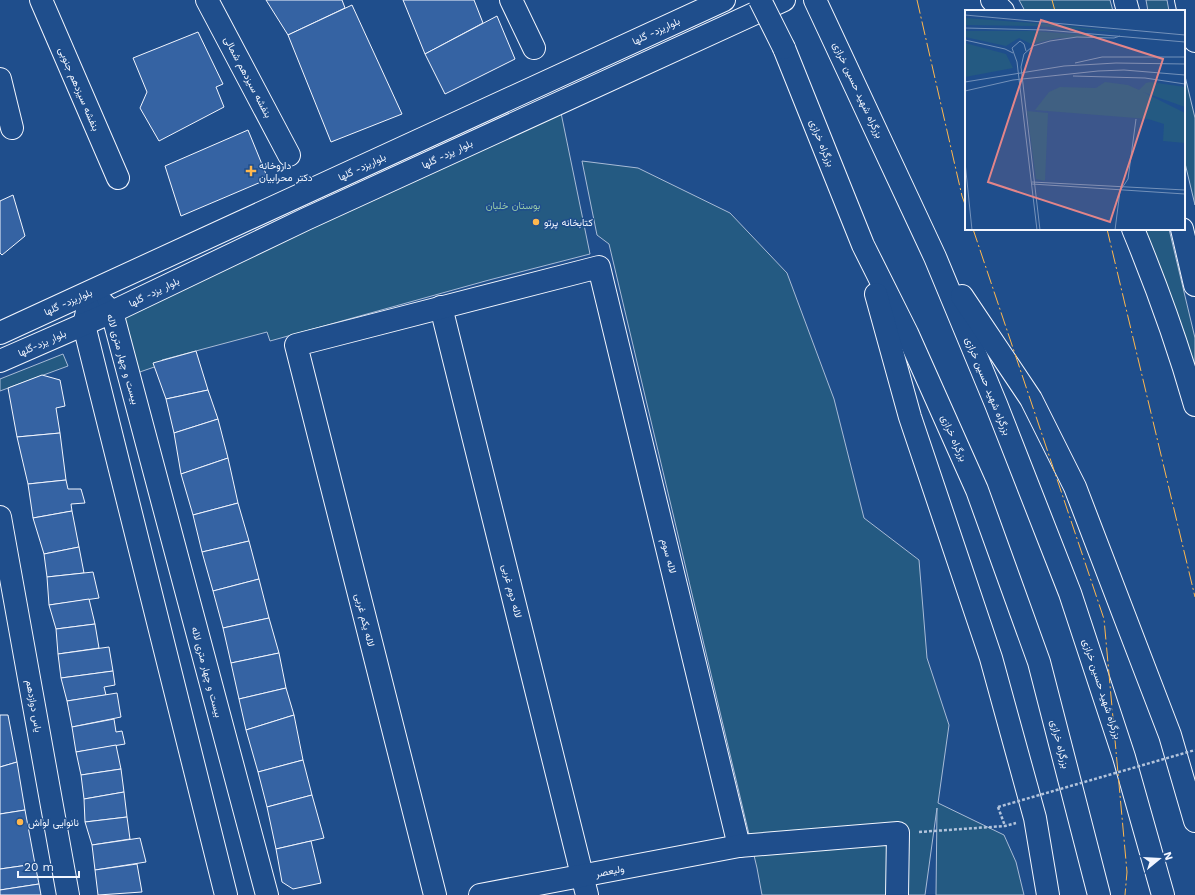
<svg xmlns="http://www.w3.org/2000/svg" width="1195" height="895" font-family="'Work Sans',Vazirmatn,sans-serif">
<rect width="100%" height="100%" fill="#1f4e8c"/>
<g fill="#245a82" stroke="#a8bbd7">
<polygon points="1019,0 1110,0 1113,11 1025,11"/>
<polygon points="1146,0 1167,0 1169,11 1148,11"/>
<polygon points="1184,72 1195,118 1195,205 1184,159"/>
<polygon points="560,108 590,254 489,280 270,341 267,332 162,360 163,364 134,374 123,316"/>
<polygon points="582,161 638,168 730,213 787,273 834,399 864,518 919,560 927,658 949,725 938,803 1004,835 1016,862 1024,895 936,895 937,808 925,895 762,895 757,868 609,244 597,235"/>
<polygon points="1141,229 1169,229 1195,338 1195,375"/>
<polygon points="63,354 68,366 0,391 0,379"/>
</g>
<g fill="#3563a3" stroke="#f2f6ff">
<polygon points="266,0 342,0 345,8 288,35"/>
<polygon points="403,0 474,0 483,23 425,54"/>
<polygon points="352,5 402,114 331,142 288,35"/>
<polygon points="497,16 515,59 445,94 425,54"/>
<polygon points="198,32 223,84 216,87 224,107 159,141 140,108 147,92 133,58"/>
<polygon points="248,130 268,179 181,216 165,166"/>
<polygon points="13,195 25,236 2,255 0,253 0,201"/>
<polygon points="196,351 208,390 166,399 153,363"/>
<polygon points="42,375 60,380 65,406 56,408 60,433 17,437 8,388"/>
<polygon points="208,390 218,419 174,433 166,399"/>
<polygon points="218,419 228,458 181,474 174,433"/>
<polygon points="60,433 66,480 28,484 17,437"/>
<polygon points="228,458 238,503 193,515 181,474"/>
<polygon points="66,480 68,489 81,489 85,503 71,504 72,511 33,518 28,484"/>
<polygon points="238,503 249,541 202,552 193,515"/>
<polygon points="72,511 79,547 44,554 33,518"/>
<polygon points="249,541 259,579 213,591 202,552"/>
<polygon points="79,547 84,573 47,577 44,554"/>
<polygon points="93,572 99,598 49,605 47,577"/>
<polygon points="259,579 269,618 223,628 213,591"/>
<polygon points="89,599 95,624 56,629 49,605"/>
<polygon points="269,618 279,653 231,663 223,628"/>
<polygon points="95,624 99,648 58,654 56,629"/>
<polygon points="109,647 113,671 61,678 58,654"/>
<polygon points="279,653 286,688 239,699 231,663"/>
<polygon points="113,671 115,685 104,687 106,695 67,701 61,678"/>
<polygon points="286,688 294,715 246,730 239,699"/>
<polygon points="117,693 121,717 72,727 67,701"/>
<polygon points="0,715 8,715 17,762 0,767"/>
<polygon points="294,715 303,760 258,772 246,730"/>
<polygon points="114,719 116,732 122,731 125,744 76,752 72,727"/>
<polygon points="116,745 121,769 81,775 76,752"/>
<polygon points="303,760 312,795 267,807 258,772"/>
<polygon points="17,762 25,810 0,814 0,767"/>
<polygon points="121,769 124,792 84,799 81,775"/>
<polygon points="124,792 127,817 85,822 84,799"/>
<polygon points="312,795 324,838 276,849 267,807"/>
<polygon points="25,810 35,864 0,869 0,814"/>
<polygon points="127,817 130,839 92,845 85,822"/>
<polygon points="140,838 146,862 95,870 92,845"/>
<polygon points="311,841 321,883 293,889 282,882 276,849"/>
<polygon points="35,864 39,884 0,890 0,869"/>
<polygon points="137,864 142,892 98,895 95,870"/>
<polygon points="39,884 41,895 0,895 0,890"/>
</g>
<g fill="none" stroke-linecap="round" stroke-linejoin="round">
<defs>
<g id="minor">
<polyline points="41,0 118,178"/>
<polyline points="207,0 289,155"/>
<polyline points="511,0 534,48"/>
<polyline points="0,79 12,128"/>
<polyline points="91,292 112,312 267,895"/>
<polyline points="88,307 84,325 226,895"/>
<polyline points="441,307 587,895"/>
<polyline points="0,517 68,895"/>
<polyline points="435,895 296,345 599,267 739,846"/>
<polyline points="480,895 739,846 898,833 897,895"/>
</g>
<g id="major">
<polyline points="992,0 1003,11"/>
<polyline points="1125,0 1128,11"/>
<polyline points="1186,0 1195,41"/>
<path d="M 1133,229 C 1157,287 1178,345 1195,405"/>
<polyline points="1182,229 1195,285"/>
<polyline points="0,333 724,0"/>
<polyline points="0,361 112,312 306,219 784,0"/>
</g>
<g id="highway">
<polyline points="815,0 935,257 996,404 1070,593 1124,757 1163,895"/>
<polyline points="784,48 863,245 907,333 977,490 1039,662 1099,895"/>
<polyline points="876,294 910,417 991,658 1035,818 1048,895"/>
<polyline points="962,296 1031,399 1075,487 1170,735 1195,821"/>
</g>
</defs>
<use href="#minor" stroke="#f2f6ff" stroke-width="24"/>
<use href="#major" stroke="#f2f6ff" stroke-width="24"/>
<use href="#highway" stroke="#f2f6ff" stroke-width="24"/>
<g stroke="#b3c4dc" stroke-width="2.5" stroke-dasharray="3 2" stroke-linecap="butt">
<polyline points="998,807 1005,826"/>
<polyline points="919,832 1005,826 1016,823"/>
</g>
<use href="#minor" stroke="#1f4e8c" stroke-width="22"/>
<use href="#major" stroke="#1f4e8c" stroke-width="22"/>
<use href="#highway" stroke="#1f4e8c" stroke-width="22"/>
<defs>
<polyline id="highway-bridge" points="760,0 784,48"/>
</defs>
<use href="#highway-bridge" stroke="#f2f6ff" stroke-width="24" stroke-linecap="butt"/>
<polyline stroke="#b3c4dc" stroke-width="2.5" stroke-dasharray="3 2" stroke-linecap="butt" points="998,807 1195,750"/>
<use href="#highway-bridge" stroke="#1f4e8c" stroke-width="22"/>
<g stroke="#ffb74d" stroke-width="1" stroke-dasharray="14 3 2 3" stroke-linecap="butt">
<polyline points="917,0 962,196 966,207"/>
<polyline points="1052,0 1055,11"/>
<polyline points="973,229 1104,619 1127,872 1125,895"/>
<polyline points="1107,229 1195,597"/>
</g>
</g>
<g fill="#ffb74d" stroke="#1f4e8c" stroke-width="1.5">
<path d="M249 165h4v4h4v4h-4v4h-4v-4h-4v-4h4z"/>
<circle cx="536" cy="222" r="4"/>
<circle cx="20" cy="822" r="4"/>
</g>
<g text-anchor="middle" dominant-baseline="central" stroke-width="3" stroke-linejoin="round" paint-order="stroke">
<g font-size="10" fill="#f2f6ff" stroke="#1f4e8c">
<text transform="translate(656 31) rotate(-25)">بلواریزد- گلها</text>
<text transform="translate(248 77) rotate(62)">بنفشه سیزدهم شمالی</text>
<text transform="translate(79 89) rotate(67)">بنفشه سیزدهم جنوبی</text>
<text transform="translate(858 90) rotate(65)">بزرگراه شهید حسین خرازی</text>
<text transform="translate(822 143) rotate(68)">بزرگراه خرازی</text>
<text transform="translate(447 154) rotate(-25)">بلوار یزد- گلها</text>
<text transform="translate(362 167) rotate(-25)">بلواریزد- گلها</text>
<text transform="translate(154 292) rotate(-26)">بلوار یزد- گلها</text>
<text transform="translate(68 302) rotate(-24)">بلواریزد- گلها</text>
<text transform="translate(42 343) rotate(-24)">بلوار یزد-گلها</text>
<text transform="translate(123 359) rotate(74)">بیست و چهار متری لاله</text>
<text transform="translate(988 386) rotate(68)">بزرگراه شهید حسین خرازی</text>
<text transform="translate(954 438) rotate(66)">بزرگراه خرازی</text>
<text transform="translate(669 556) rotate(76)">لاله سوم</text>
<text transform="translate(512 591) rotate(76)">لاله دوم غربی</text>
<text transform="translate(365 620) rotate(76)">لاله یکم غربی</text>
<text transform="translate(207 672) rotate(75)">بیست و چهار متری لاله</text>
<text transform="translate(1102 689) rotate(72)">بزرگراه شهید حسین خرازی</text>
<text transform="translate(34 706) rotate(80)">یاس دوازدهم</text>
<text transform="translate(1060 744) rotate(76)">بزرگراه خرازی</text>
<text transform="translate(610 871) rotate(-11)">ولیعصر</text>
</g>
<g font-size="10" fill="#f2f6ff" stroke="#1f4e8c" text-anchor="start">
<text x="259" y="165">داروخانه<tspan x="259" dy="12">دکتر محرابیان</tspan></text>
<text x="544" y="222">كتابخانه پرتو</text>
<text x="28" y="822">نانوایی لواش</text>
</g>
<g font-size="10" fill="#97c8a6" stroke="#1f4e8c">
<text x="513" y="205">بوستان خلبان</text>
</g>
</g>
<g transform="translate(965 10)">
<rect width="220" height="220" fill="#1f4e8c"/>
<path d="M 0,8 L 94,15 L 164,23 L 71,16 L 0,15 ZM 0,21 L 68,21 L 146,27 L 93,28 L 66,34 L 54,28 L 41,36 L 0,27 ZM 0,33 L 41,44 L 48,58 L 0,67 ZM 140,72 L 163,75 L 174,80 L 181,73 L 185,72 L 220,77 L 220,97 L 178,82 L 220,103 L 220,133 L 198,131 L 199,114 L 183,109 L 70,100 L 84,82 L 95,77 L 131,78 ZM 62,101 L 83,103 L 80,171 L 71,169 Z" fill="#245a82"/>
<path fill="none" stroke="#7391ba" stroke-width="1" d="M 0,5 L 220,25M 0,18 L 81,20 L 220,32M 0,30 L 40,39 L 48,43M 61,41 L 59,34 L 55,31 L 47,38 L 52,52 L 72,220M 110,53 L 137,47 L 220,47M 108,66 L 180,68 L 220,74M 0,72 L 99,56 L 151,53 L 220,54M 0,81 L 48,70 L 133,61 L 159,60 L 220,65M 0,152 L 7,220M 67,172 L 220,180M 67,174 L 220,184M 75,220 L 56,57 L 59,44 L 68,36 L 85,31 L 112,27 L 149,28 L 155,26M 150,220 L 155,181 L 163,169 L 171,109"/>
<path fill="#e38589" fill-opacity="0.15" stroke="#e38589" stroke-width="2" d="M 76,10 L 198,49 L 145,212 L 23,172 Z"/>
<rect width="220" height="220" fill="none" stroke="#f2f6ff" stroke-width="2"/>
</g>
<g transform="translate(1159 859) rotate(72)" stroke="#1f4e8c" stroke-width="3" paint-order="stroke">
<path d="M0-3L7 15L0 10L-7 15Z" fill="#f2f6ff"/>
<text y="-6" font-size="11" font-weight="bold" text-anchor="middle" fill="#f2f6ff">N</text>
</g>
<path d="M18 871v6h61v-6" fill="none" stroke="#f2f6ff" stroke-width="2"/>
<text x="24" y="871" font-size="12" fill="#f2f6ff" stroke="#1f4e8c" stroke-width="3" paint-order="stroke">20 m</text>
</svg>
